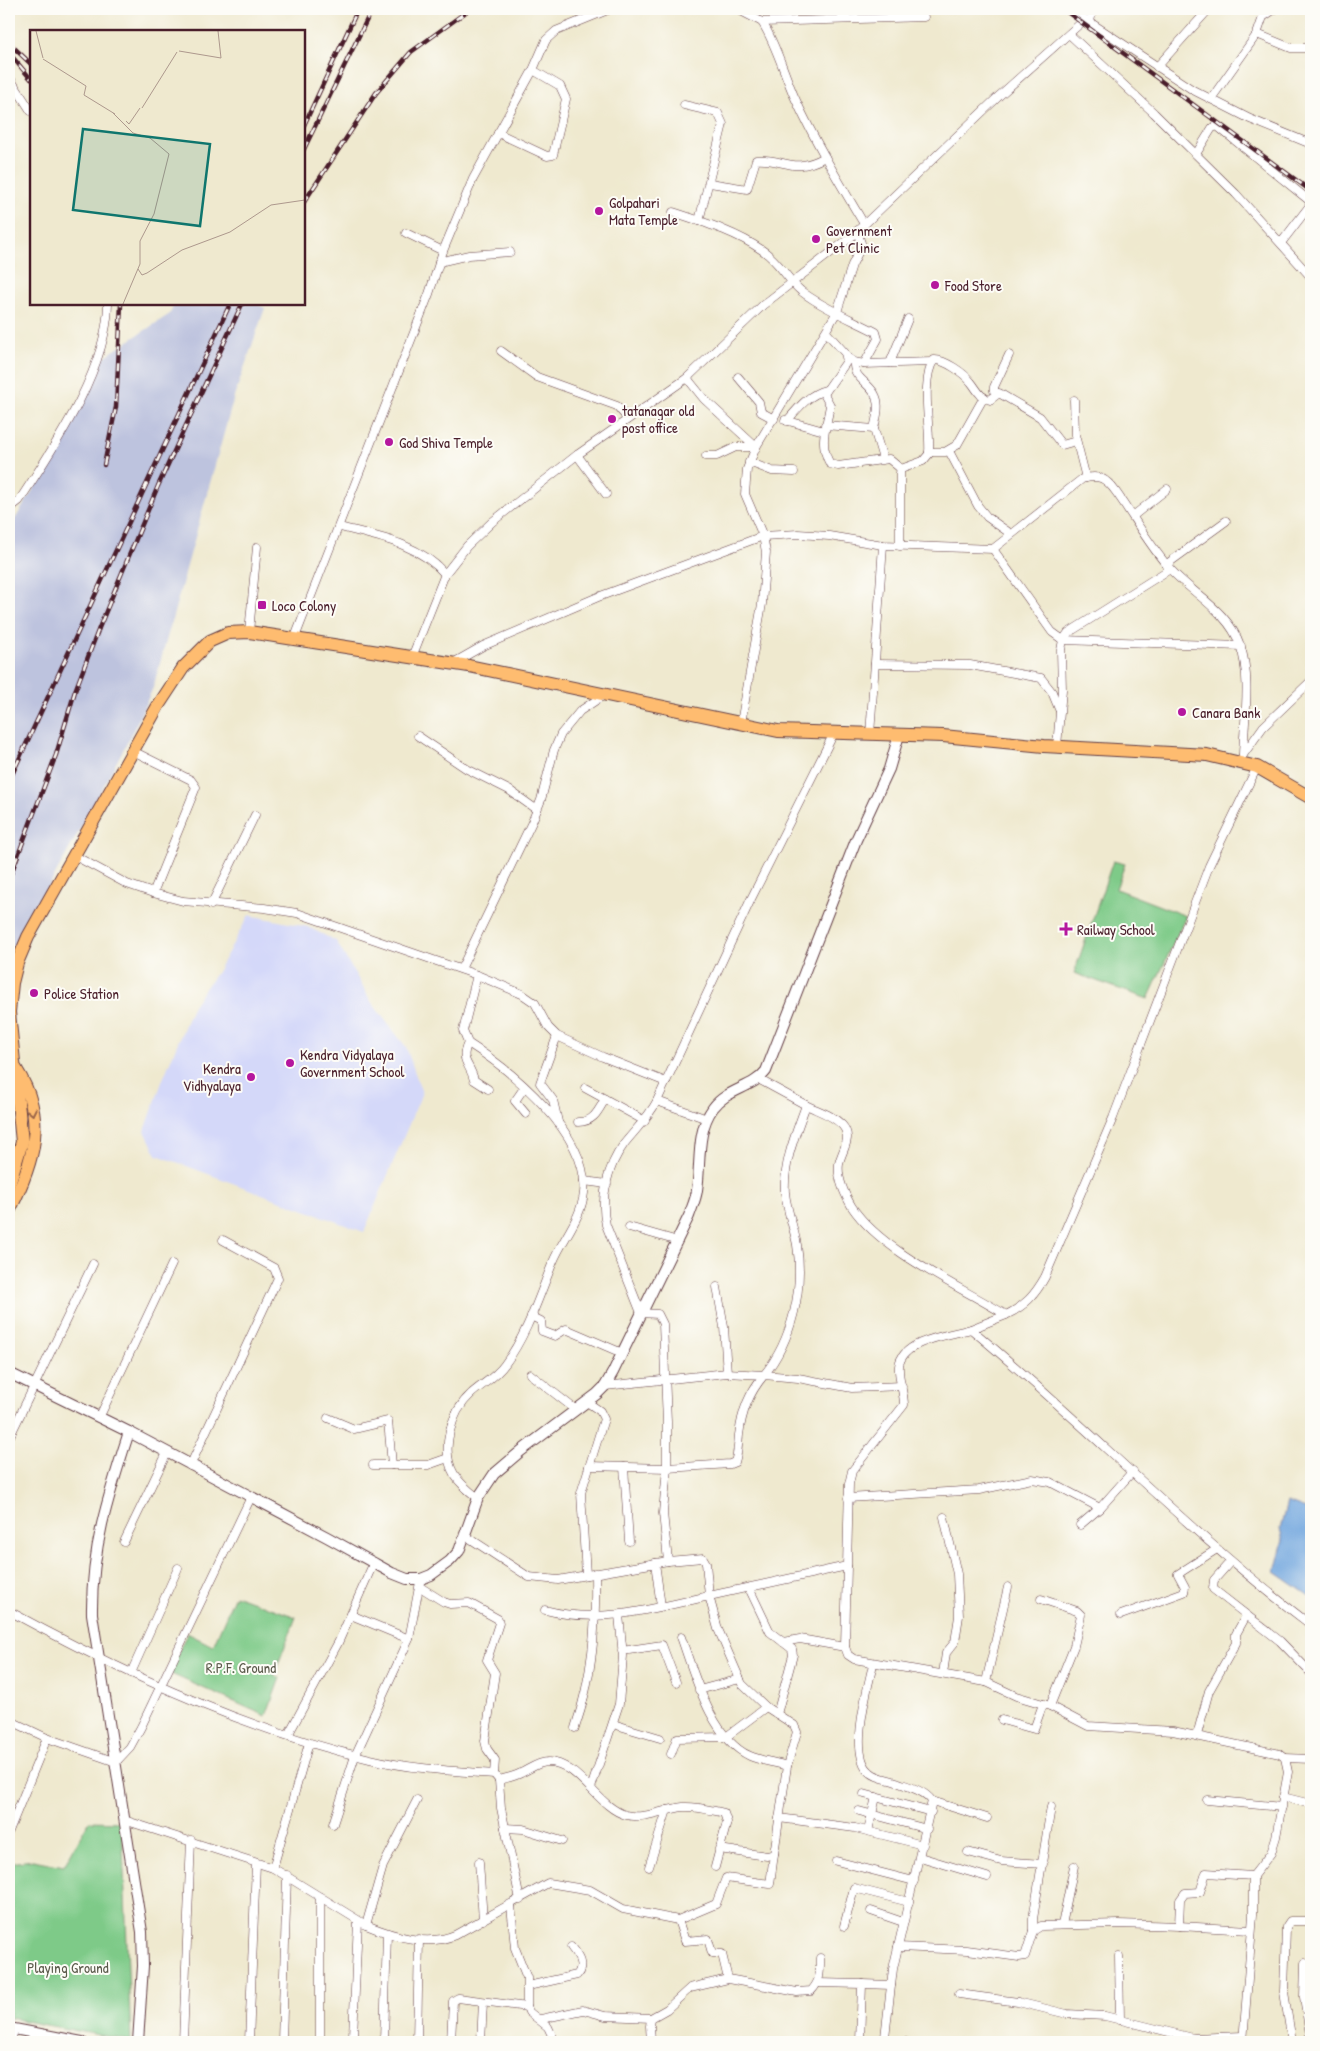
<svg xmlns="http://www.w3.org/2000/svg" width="1320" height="2051" font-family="'Patrick Hand',sans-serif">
<rect width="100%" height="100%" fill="#fdfcf7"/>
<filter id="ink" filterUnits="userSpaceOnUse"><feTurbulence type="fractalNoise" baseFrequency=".02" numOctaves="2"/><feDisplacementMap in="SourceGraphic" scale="10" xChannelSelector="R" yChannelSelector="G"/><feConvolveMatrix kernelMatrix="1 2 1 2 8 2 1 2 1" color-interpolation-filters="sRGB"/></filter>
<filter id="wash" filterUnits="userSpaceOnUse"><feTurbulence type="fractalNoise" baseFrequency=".0096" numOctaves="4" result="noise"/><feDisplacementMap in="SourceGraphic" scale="20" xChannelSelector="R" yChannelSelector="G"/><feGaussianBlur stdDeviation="1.12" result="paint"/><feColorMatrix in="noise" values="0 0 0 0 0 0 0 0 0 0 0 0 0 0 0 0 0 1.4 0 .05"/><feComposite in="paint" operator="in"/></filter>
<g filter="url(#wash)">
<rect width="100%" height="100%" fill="#efe9cf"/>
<polygon fill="#d4d8f9" points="249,915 308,927 336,941 372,1003 406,1047 422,1093 364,1232 157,1155 145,1131 163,1079 193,1005 217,972"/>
<g fill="#bdc3de">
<polygon points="174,304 256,304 265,308 234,397 153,688 129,739 9,960 9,529 60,446 101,359 170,314"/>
<polygon points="9,1067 15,1131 9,1144"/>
</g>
<g fill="#7eca88" stroke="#64745a">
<polygon points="1113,861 1125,864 1116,889 1186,916 1148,999 1074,973"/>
<polygon points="235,1595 296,1617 274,1675 280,1678 266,1716 169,1673 187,1633 213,1646"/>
<polygon points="89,1821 122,1822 131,2041 9,2018 9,1863 33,1860 64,1866"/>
</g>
<polygon fill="#71a6de" stroke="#5e6284" points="1287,1502 1311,1511 1311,1597 1275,1572 1283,1540 1280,1529"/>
</g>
<g filter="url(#ink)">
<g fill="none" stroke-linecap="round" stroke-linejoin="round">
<defs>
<g id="minor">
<polyline points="737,9 762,22 924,17"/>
<polyline points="1070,9 1193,90 1250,119 1311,144"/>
<path d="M 762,22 C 776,44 783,71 794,96 C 814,140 839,182 864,224"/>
<polyline points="1069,34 1154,113 1236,194 1311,277"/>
<polyline points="1257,34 1291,48 1311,48"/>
<polyline points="1157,67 1209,9"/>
<polyline points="9,77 31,111"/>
<polyline points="1211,99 1257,34 1263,17 1275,9"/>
<polyline points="684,105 718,113 723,124 699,221"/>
<polyline points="498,133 547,156 553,155 566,99 560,86 533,70"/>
<polyline points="1196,154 1212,128 1217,126 1311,202"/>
<path d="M 710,183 L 747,189 L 756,160 C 786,158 792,175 825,157"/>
<path d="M 673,212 C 703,222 736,232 762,250 C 780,262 786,278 801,291 C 823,308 851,319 876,332 L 878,339 L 864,364"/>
<polyline points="406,233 443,251"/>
<polyline points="1281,243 1311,204"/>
<polyline points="439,262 469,255 510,252"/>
<path d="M 826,332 L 845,353 L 847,361 L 824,394 L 830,405 C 827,426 818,443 830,464 L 838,466 L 889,459 L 901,469"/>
<polyline points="501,351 537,377 617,406 628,419"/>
<polyline points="847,357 854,362 864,364 932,362"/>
<path d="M 854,362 C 852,378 872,384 876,397 C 880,407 876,419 874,429"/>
<polyline points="890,363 908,319"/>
<polyline points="738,377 759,402 761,412 774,419"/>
<polyline points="687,378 704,399 756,447"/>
<polyline points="997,393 994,391 994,387 1009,355"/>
<polyline points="1074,400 1075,435 1086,478"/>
<polyline points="785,420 824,431"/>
<path d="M 787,421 C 798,408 809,394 826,390"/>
<polyline points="825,425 874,429 883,459"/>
<polyline points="949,451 978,506 987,517 1011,534"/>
<polyline points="929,452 945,452 957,445 984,397"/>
<polyline points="577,455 606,494"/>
<polyline points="706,456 717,456 736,447 756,447"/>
<polyline points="749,462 772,471 794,472"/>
<path d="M 9,509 L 19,501 C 54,447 107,370 108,304"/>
<polyline points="1133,516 1167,489"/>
<path d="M 340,527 C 378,537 418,543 445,574"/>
<path d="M 900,546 L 900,473 L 901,469 L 923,461 L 929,454 C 931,430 920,380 934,360 C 944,359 964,373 971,382 C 977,389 979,397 990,400 L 999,393 L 1040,417 L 1062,445 L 1076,441"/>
<polyline points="993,549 1052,632 1063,640 1241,646"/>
<polyline points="1167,564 1226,521"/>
<polyline points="249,632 257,547"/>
<polyline points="294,640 429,294 443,251 473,179 533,70 546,40 556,31 610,9"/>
<polyline points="412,657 445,574 467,546 492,522 577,455 687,378 763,305 851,237 999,96 1082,22 1090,21 1093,9"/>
<path d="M 453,663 L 483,646 L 598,597 L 763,536 L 798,534 L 829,536 L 883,545 L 993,549 L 1082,479 C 1099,474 1106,478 1116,492 C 1134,517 1150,547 1171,570 C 1193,594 1229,612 1240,645 C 1252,679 1244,720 1243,755"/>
<polyline points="875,664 970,665 1041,678 1052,692 1059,709"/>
<polyline points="741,723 762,604 766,552 763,536 745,494 747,469 756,447 837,312 852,265 860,249 861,243 857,231"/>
<polyline points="870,735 883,545"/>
<polyline points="418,736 467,769 509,790 537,810"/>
<polyline points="1057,746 1062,690 1061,650 1063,640 1068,633 1170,569"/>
<polyline points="133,751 191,780 196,787 153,893"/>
<polyline points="1243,755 1263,727 1311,681"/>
<polyline points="75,856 127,884 153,893 183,901 264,908 297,913 477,975 522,994 535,1003 548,1027 557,1036 603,1057 666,1082"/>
<polyline points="211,905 255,815"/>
<polyline points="461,969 532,822 541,800 554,750 561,734 580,711 604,695"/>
<path d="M 477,975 L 463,1031 L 468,1043 C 512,1071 590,1135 584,1193 C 581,1219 563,1238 553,1262 C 539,1296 527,1335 505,1364 C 496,1377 482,1384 471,1394 C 451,1412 440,1450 454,1474 C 460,1484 469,1491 478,1498"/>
<polyline points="557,1036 540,1083 553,1100 558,1122"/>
<path d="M 468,1043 C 459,1061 470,1063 474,1080 L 488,1089"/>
<polyline points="524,1088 515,1101 526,1114"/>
<polyline points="585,1088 645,1121"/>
<polyline points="657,1101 707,1119"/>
<path d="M 806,1105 C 818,1111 833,1115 842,1125 C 854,1138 841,1151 839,1164 C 837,1178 845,1195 852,1207 C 882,1252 961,1287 1006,1315 L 971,1329"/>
<path d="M 578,1122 C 594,1122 598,1111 605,1099"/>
<polyline points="584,1181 607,1184"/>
<polyline points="629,1227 678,1241"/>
<polyline points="717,1287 724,1327 727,1373"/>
<path d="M 1006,1315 C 1025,1306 1035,1295 1045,1277 L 1113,1118 L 1209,866 L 1257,767"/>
<polyline points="531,1316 541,1321 542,1331 555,1336 566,1329 622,1353"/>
<polyline points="530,1374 576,1410"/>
<path d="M 605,1386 L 727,1373 L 764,1375 C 792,1340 804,1290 797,1245 C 794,1228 787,1211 785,1193 C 783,1163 796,1133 806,1105 L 760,1080"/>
<polyline points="99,1418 172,1264"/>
<polyline points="328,1418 354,1429 388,1421 392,1465"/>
<polyline points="9,1438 93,1264"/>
<polyline points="373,1465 428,1465 448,1458"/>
<polyline points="190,1466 278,1278 274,1268 223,1240"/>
<path d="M 589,1466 L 667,1468 L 730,1464 L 735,1462 C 738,1453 738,1444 739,1435 C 742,1411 749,1393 764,1375 L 798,1378 L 852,1388 L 902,1386"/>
<polyline points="624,1467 629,1541"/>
<polyline points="848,1498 979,1490 1032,1479 1050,1482 1100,1508"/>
<polyline points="1080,1525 1100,1508 1133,1471"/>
<path d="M 466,1536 L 529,1577 L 558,1580 L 668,1561 L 703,1558 L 706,1563 L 709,1596 L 847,1566 L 849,1484 L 852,1471 L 904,1405 C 904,1392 898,1379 899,1366 C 902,1340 950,1335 971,1329 C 1087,1425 1191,1535 1311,1625"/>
<polyline points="124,1542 167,1453"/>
<path d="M 668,1561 L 663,1513 L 667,1468 L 667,1422 L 663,1324 L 658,1314 L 641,1313 L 606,1225 C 600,1198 607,1167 624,1144 C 635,1130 648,1118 657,1101 L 751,899 L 834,733"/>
<polyline points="1230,1562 1214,1580 1213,1589 1280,1641 1311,1673"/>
<polyline points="655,1563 661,1606"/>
<polyline points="847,1566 845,1647 848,1655 854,1659 986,1682 1016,1696 1050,1706 1088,1726 1173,1731 1280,1754 1285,1758 1288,1772 1276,1837 1271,1853 1253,1876 1253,1915 1243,2042"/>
<polyline points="586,1575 581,1493 604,1419 600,1411 587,1402"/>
<polyline points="420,1587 444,1602 450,1604 469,1603 498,1619 499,1623 487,1660 495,1673 485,1741 487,1749 495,1760 494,1774 499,1780 501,1808 520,1900"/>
<polyline points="749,1588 770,1632 792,1649 793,1655 777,1714"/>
<polyline points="1041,1599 1077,1611 1081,1615 1074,1646 1050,1706"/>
<path d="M 545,1610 C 601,1625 654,1608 709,1596 L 718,1629 L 742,1684 L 766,1707 L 794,1725 L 797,1732 L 787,1766 L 774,1854 L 767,1856 L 719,1849"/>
<path d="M 9,1611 C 119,1671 248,1731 370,1759 C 411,1769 453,1771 494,1774"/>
<polyline points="351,1615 409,1639"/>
<polyline points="1121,1615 1184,1592 1185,1587 1178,1574 1217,1549"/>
<path d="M 681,1637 C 694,1673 711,1739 750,1756 C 761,1761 775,1762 787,1766"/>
<polyline points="783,1642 800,1639 845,1647"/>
<polyline points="622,1651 662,1645 676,1682"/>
<path d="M 873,1664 C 868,1688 848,1755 870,1772 C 877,1779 890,1779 899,1783 C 910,1787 925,1791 932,1801 L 898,1947"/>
<polyline points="131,1673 178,1568"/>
<polyline points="943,1674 946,1653 955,1642 959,1616 957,1574 944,1517"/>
<polyline points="986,1682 1008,1587"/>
<polyline points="699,1690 740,1679"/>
<polyline points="9,1720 47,1738 116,1762 130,1747 141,1727 251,1497"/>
<polyline points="1002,1720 1034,1729 1043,1704"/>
<polyline points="613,1724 660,1738"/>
<path d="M 575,1728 C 593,1675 596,1629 595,1573"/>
<polyline points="288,1735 338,1643 374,1562"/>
<polyline points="1197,1735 1209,1691 1236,1643 1236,1634 1246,1616"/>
<polyline points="671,1754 677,1738 726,1737 766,1707"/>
<polyline points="1285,1758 1311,1759"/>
<path d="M 499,1780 C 506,1778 514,1777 521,1773 C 530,1769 538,1762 548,1762 C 579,1762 598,1808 626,1815 C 643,1820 665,1809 683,1807 C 697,1806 710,1810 724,1813 L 727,1822 L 715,1867"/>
<polyline points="591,1788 619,1704 623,1656 619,1615"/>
<polyline points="864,1794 931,1812"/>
<polyline points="1283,1797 1311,1804"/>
<polyline points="1207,1800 1282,1807"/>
<polyline points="932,1801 987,1818"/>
<polyline points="859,1811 927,1829"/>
<polyline points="779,1818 855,1828 923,1845"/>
<path d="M 124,1820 L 273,1868 L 366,1925 C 393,1936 427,1947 455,1935 L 548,1883 L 590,1890 L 623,1909 L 678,1920 L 685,1941 L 708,1939 L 712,1953 L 722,1954 L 728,1979 L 690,1988 L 667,2009 L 651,2018 L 650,2026 L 651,2042"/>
<polyline points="333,1824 355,1756 409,1639 420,1582"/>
<polyline points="505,1828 523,1829 562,1841"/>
<polyline points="9,1831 47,1738"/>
<polyline points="868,1831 876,1797"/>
<polyline points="968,1852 1001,1861 1043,1864"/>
<polyline points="920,1857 987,1877"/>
<polyline points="836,1861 914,1881"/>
<polyline points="479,1862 483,1920"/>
<polyline points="649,1867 667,1810"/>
<polyline points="273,1868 309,1743"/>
<polyline points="511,1905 515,1948 527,1978 527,2007 529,2012 548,2027 555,2042"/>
<polyline points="871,1911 903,1922"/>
<polyline points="678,1920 716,1904 726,1878 770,1884 774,1854"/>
<polyline points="366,1925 383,1866 417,1800"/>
<polyline points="1062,1925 1074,1866"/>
<polyline points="844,1926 854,1888 909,1902"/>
<polyline points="1250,1930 1179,1926 1180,1900 1185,1893 1200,1892 1206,1873 1253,1876"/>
<polyline points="1033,1931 1033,1919 1051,1807"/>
<polyline points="1119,1956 1120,2020"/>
<polyline points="1305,1963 1304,1997 1311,2041"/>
<path d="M 728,1979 L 797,1992 L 811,1991 C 821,1981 820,1971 820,1958"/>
<polyline points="818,1983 862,1984 860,2042"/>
<polyline points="862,1984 891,1985"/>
<path d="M 528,1986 L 577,1975 C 585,1965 578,1956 571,1947"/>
<polyline points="959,1994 1018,2002 1067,2014 1105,2016 1193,2038 1243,2036"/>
<polyline points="541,2019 583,2010 605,2016 651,2018"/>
<polyline points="884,2041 906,2042"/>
<polyline points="11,2042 14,2029"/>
<polyline points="183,2042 191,1840"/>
<polyline points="249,2042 256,1863"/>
<polyline points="282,2042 287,1875"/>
<polyline points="320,2042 320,1897"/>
<polyline points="350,2042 353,2036 358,1921"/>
<polyline points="384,2042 387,1933"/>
<polyline points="417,2042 419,1939"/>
<polyline points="451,2042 453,2001 458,1998 527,2007"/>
<polyline points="481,2042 483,2002"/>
<polyline points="861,2042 881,2042 885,2037 893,1969 898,1947 967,1950 1019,1957 1025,1956 1033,1931 1041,1926 1119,1924 1179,1926"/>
<polyline points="1292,2042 1284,1992 1286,1927 1290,1921 1311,1921"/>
</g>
<g id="tertiary">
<path d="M 9,1373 L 129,1432 L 327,1537 L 392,1573 L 407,1579 L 421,1579 L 431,1575 L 450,1561 L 459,1551 L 478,1498 L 494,1474 L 521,1451 L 597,1394 L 605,1386 L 613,1372 L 689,1216 C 692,1207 696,1199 697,1190 C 701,1163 696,1131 713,1108 C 727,1089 753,1088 766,1071 L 856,840 L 889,769 L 899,735"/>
<path d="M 129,1432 C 109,1494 91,1548 92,1614 L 142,1932 L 143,1966 L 138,2042"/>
<polyline points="9,2028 82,2042"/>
</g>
<g id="primary">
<polyline points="9,1184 22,1142 9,1012 12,983 17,963 28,937 158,706 183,668 210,641 228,633 249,632 469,666 778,731 943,736 1044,746 1207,755 1257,767 1311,798"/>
<path d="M 9,1211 C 34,1162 48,1119 16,1069"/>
</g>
</defs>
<use href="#minor" stroke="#633d44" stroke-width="9"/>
<use href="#tertiary" stroke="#633d44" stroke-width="12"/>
<use href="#primary" stroke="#633d44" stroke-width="14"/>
<use href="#minor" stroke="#fff" stroke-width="8"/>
<use href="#tertiary" stroke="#fff" stroke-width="10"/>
<use href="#primary" stroke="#febc70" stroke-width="12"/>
<defs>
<g id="rail">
<polyline points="1063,9 1311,191"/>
<polyline points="9,43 31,64"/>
<polyline points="9,53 31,79"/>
<polyline points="304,125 358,9"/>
<polyline points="304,149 372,9"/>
<polyline points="304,202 376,93 411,52 470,9"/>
<polyline points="104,465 116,407 121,304"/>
<polyline points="9,781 230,304"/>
<polyline points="9,879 56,755 75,691 99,628 158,486 242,304"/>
</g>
</defs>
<use href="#rail" stroke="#4a1f2b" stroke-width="4.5"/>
<use href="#rail" stroke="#fdfcf7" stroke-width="2.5" stroke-dasharray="8" stroke-linecap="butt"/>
</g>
<defs><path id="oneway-chevron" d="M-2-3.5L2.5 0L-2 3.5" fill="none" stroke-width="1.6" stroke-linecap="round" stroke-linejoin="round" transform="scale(1.25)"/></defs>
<use stroke="#9b664a" href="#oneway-chevron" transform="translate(32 1112) rotate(78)"/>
</g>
<g fill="#b5179e" stroke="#fdfcf7" stroke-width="2">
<circle cx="599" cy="211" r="5"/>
<circle cx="816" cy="239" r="5"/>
<circle cx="935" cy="285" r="5"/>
<circle cx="612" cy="419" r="5"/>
<circle cx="389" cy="442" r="5"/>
<rect x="257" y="600" width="10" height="10" rx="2.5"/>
<circle cx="1182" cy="712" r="5"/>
<path d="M1063.5 921.5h5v5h5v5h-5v5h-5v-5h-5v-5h5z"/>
<circle cx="34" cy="993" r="5"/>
<circle cx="290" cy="1063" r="5"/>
<circle cx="251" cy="1077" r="5"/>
</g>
<g text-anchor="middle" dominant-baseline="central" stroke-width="4" stroke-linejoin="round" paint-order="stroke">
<g font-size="15" fill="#4a1f2b" stroke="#fdfcf7" text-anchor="start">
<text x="609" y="202">Golpahari<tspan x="609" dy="17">Mata Temple</tspan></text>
<text x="826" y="230">Government<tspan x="826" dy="17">Pet Clinic</tspan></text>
<text x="945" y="285">Food Store</text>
<text x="622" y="410">tatanagar old<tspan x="622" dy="17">post office</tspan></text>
<text x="399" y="442">God Shiva Temple</text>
<text x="272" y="605">Loco Colony</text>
<text x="1192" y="712">Canara Bank</text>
<text x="1077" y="929">Railway School</text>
<text x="44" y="993">Police Station</text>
<text x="300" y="1054">Kendra Vidyalaya<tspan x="300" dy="17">Government School</tspan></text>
<text x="241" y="1068" text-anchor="end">Kendra<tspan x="241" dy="17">Vidhyalaya</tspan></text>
</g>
<g font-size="15" fill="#5c5b4c" stroke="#fdfcf7">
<text x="241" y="1667">R.P.F. Ground</text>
<text x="68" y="1967">Playing Ground</text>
</g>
</g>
<g transform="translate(30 30)">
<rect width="275" height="275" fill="#efe9cf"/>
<path fill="none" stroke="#ad988d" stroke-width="1" d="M 6,1 L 13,28M 149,21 L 191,28 L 188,1M 13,29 L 56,56 L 54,65M 54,65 L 85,84M 112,78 L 147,22M 83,83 L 103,103 L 120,108 L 139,124 L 124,184 L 110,211 L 110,234 L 93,274M 96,91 L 99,94 L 110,78M 108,239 L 112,245 L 117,243 L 152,220 L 200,202 L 241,175 L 275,170"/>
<path fill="#0f766e" fill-opacity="0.15" stroke="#0f766e" stroke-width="2.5" d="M 53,99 L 180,114 L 170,196 L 43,180 Z"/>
<rect width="275" height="275" fill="none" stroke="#4a1f2b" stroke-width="2.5"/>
</g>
<rect width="1320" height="2051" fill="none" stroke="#fdfcf7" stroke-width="30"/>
</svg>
